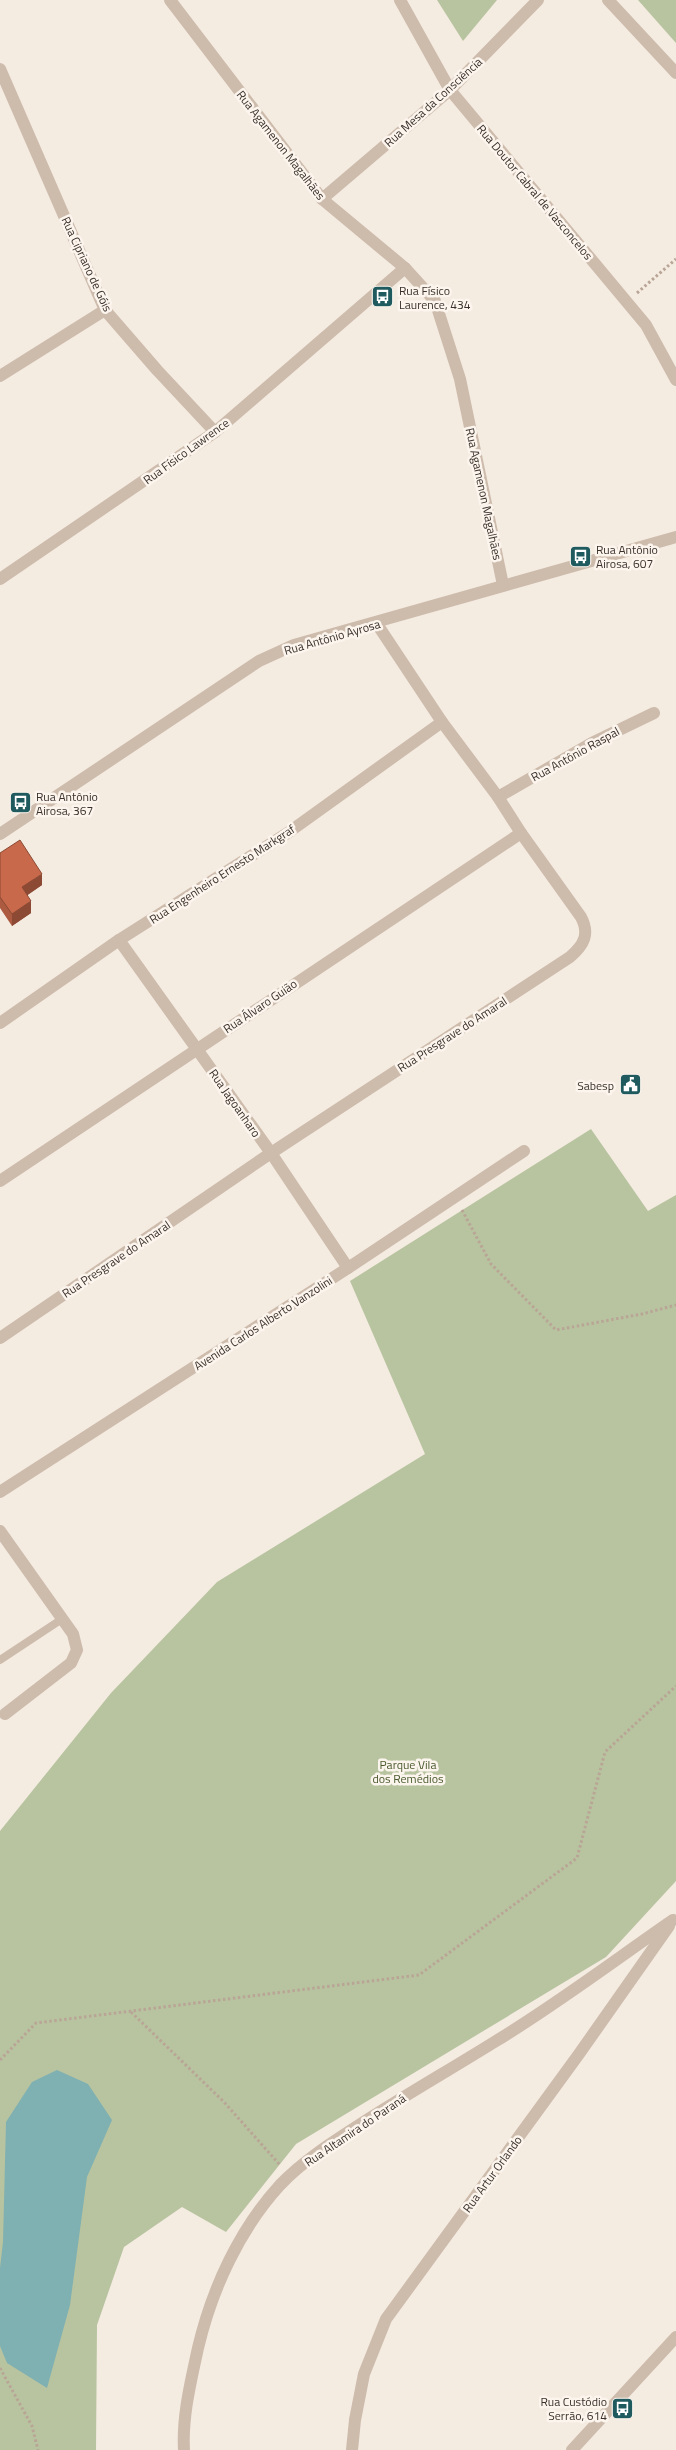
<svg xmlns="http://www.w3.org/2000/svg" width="676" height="2450" font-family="'Titillium Web',sans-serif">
<rect width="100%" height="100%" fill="#f4ebe1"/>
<g fill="#b8c4a0">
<polygon points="437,0 497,0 463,41"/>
<polygon points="638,0 676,0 676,43"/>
<polygon points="591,1129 648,1211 676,1195 676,1881 606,1957 296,2144 226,2232 182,2207 124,2247 97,2325 96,2450 0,2450 0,1831 111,1693 217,1582 425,1454 350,1281"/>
</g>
<polygon fill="#7fb0b2" points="57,2070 88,2084 112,2120 87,2177 70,2305 47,2388 7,2363 0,2346 0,2268 3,2242 6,2122 32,2082"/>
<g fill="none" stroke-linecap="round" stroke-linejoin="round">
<g stroke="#b9a596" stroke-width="3" stroke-dasharray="2.5 2.5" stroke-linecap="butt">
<polyline points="637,293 676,259"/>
<polyline points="462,1210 491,1264 556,1330 642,1314 676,1305"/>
<polyline points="131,2012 224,2102 280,2165"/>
<polyline points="0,2060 36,2023 419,1975 577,1858 605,1752 676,1686"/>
<polyline points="0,2368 32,2426 38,2450"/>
</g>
<polyline stroke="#cdbbac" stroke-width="8" points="0,1660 62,1619"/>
<g stroke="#cdbbac" stroke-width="12">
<polyline points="400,0 450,90 646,325 676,380"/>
<polyline points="608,0 676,73"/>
<polyline points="0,69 105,310 157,370 215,432"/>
<polyline points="322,199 450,90 538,0"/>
<polyline points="0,376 105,310"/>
<polyline points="0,579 215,432 405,268"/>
<polyline points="498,797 592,743 654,713"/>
<polyline points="119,940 271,1153 348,1268"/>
<polyline points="0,1023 119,940 289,832 442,722"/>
<polyline points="0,1181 521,833"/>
<path d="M 0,1338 L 271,1153 L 570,957 C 584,945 590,934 581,917 L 521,833 L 498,797 L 442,722 L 377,624"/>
<polyline points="0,1492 348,1268 524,1151"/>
<polyline points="0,1531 73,1634 77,1650 71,1663 5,1714"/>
<path d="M 184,2450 C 182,2416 191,2381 198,2348 C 212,2289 239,2230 280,2185 C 303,2161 331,2143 359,2125 C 404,2096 451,2069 496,2041 C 557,2004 615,1960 673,1920"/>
<polyline points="352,2450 355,2420 364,2374 386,2319 579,2054 669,1926"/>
</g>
<g stroke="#cdbbac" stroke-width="12">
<polyline points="170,0 322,199 405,268 435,301 460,379 503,585"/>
<polyline points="0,834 259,661 294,645 676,537"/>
<polyline points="572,2450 676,2337"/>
</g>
</g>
<polygon fill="#ac5a40" points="0,853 42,885 27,895 31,913 12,926 0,908"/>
<g fill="#8c4a34">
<polygon points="42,874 42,885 22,899 22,887"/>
<polygon points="31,901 31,913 12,926 12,914"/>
</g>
<polygon fill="#c8694b" stroke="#8c4a34" points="20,840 42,874 22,887 31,901 12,914 0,897 0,853"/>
<defs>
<symbol id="bus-square" viewBox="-11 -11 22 22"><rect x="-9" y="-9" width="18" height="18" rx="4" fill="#1f5a5e" stroke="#fbf5ee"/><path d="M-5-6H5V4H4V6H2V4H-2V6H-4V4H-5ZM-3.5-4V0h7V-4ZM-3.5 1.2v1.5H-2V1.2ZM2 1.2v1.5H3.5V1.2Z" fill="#fff"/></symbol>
<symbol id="civic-square" viewBox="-11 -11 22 22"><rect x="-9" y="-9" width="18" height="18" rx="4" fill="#1f5a5e" stroke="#fbf5ee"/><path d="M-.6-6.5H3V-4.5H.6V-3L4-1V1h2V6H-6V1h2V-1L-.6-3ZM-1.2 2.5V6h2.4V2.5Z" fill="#fff"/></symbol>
</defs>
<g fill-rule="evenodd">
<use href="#bus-square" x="370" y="284" width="25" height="25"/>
<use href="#bus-square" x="568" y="544" width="25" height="25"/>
<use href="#bus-square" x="8" y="790" width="25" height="25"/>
<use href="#civic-square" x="618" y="1072" width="25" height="25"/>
<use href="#bus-square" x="610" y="2396" width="25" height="25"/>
</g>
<g text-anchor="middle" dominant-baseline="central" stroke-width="5" stroke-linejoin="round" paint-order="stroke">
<g font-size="12" fill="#3b302b" stroke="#fbf5ee">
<text transform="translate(433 102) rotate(-42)">Rua Mesa da Consciência</text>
<text transform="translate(281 145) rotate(52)">Rua Agamenon Magalhães</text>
<text transform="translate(535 192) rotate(50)">Rua Doutor Cabral de Vasconcelos</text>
<text transform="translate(87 264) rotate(65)">Rua Cipriano de Góis</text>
<text transform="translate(186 451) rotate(-36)">Rua Físico Lawrence</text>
<text transform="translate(484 494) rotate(78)">Rua Agamenon Magalhães</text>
<text transform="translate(332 637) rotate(-16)">Rua Antônio Ayrosa</text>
<text transform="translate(575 754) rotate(-29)">Rua Antônio Raspal</text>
<text transform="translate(222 874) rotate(-33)">Rua Engenheiro Ernesto Markgraf</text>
<text transform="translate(260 1006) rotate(-34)">Rua Álvaro Guião</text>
<text transform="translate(452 1034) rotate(-33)">Rua Presgrave do Amaral</text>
<text transform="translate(235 1103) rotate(55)">Rua Jagoanharo</text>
<text transform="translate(116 1259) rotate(-34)">Rua Presgrave do Amaral</text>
<text transform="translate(263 1323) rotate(-33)">Avenida Carlos Alberto Vanzolini</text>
<text transform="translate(355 2130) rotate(-34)">Rua Altamira do Paraná</text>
<text transform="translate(492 2174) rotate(-54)">Rua Artur Orlando</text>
</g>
<g font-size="12" fill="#3b302b" stroke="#fbf5ee" text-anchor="start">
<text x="399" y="290">Rua Físico<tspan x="399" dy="14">Laurence, 434</tspan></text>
<text x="596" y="549">Rua Antônio<tspan x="596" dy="14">Airosa, 607</tspan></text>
<text x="36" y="796">Rua Antônio<tspan x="36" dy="14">Airosa, 367</tspan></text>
<text x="614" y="1085" text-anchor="end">Sabesp</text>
<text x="607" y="2401" text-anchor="end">Rua Custódio<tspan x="607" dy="14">Serrão, 614</tspan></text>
</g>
<g font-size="12" fill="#4a5a2e" stroke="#fbf5ee">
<text x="408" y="1764">Parque Vila<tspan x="408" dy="14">dos Remédios</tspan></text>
</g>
</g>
</svg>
